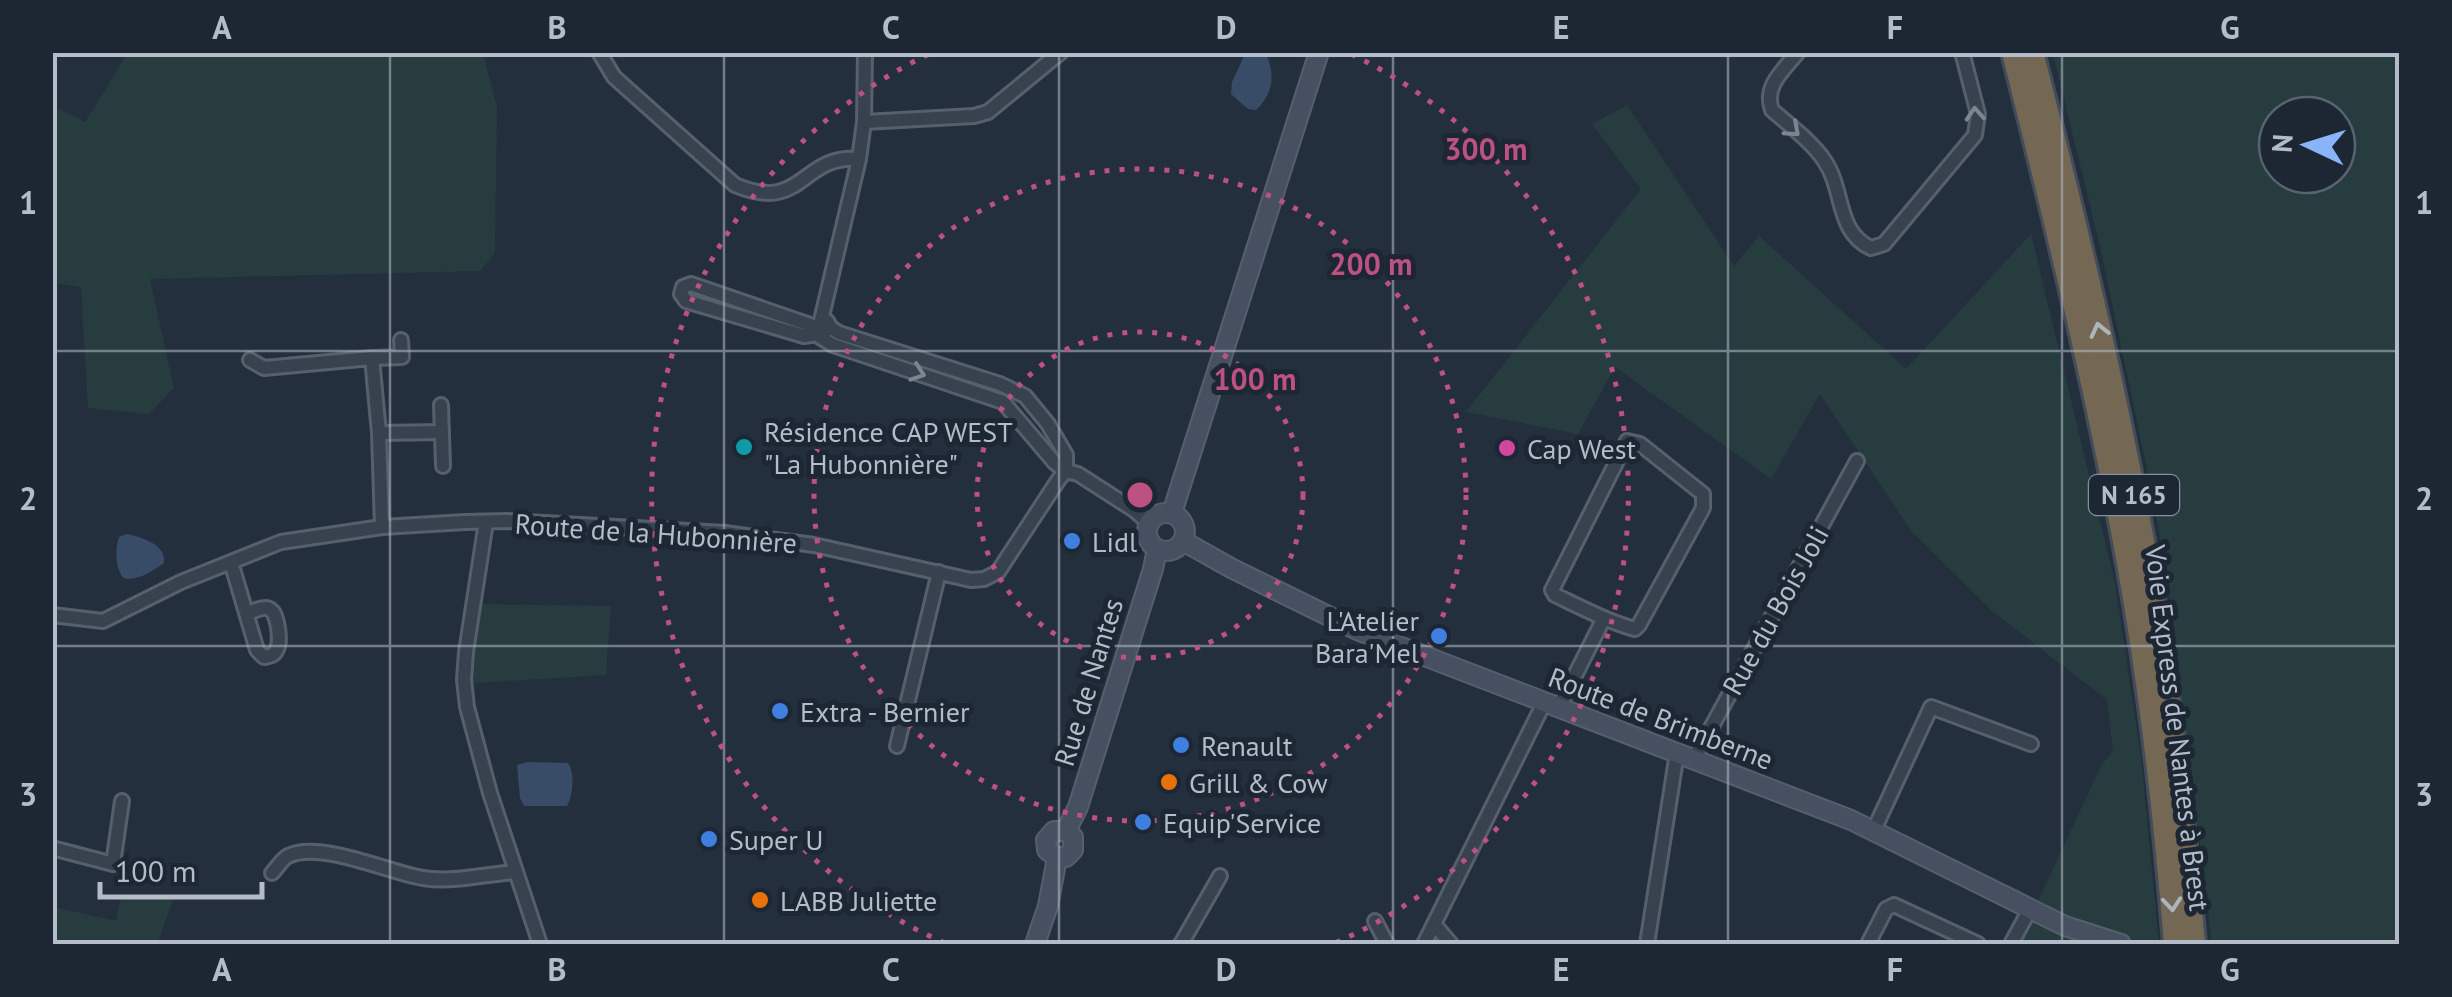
<svg xmlns="http://www.w3.org/2000/svg" width="2452" height="997" font-family="'PT Sans',sans-serif">
<rect width="100%" height="100%" fill="#242f3e"/>
<g fill="#263c3f" fill-rule="evenodd">
<polygon points="128,53 483,53 497,107 495,253 480,271 150,279 174,388 149,414 88,408 81,287 53,283 53,106 85,122"/>
<path d="M 2053,53 L 2399,53 L 2399,944 L 2212,944 L 2172,614 L 2154,502 L 2100,247 ZM 2277,115 L 2337,115 L 2337,175 L 2277,175 Z"/>
<polygon points="1627,105 1734,266 1759,236 1906,369 2031,234 2115,583 2141,757 2159,944 2026,944 2023,940 2040,897 2100,768 2113,750 2107,700 1992,611 1912,532 1820,394 1771,479 1615,367 1578,434 1466,412 1641,189 1592,124"/>
<polygon points="481,604 611,606 606,675 473,683 472,668"/>
<polygon points="175,895 157,944 53,944 53,907 116,921 121,897"/>
</g>
<g fill="#394c67">
<path d="M 1246,52 L 1266,53 C 1275,76 1274,92 1256,110 L 1248,109 L 1231,94 L 1232,82 Z"/>
<path d="M 127,534 C 143,538 166,544 164,563 C 153,571 136,582 123,578 C 115,567 115,550 119,537 Z"/>
<path d="M 528,762 L 568,763 C 575,773 573,794 567,806 L 524,806 L 520,798 L 517,765 Z"/>
</g>
<g fill="none" stroke-linecap="round" stroke-linejoin="round">
<defs>
<g id="street">
<path d="M 599,52 L 614,77 L 735,185 C 804,214 800,154 859,159"/>
<polyline points="865,52 864,122 859,159 819,329 820,337 833,345 1003,402 1055,463 1066,471 1078,474 1134,510 1149,523"/>
<path d="M 1798,52 C 1784,70 1763,86 1772,110 C 1789,125 1811,141 1824,160 C 1845,190 1835,231 1871,248 L 1884,244 L 1975,135 L 1978,114 L 1962,52"/>
<polyline points="864,122 974,116 988,112 1061,52"/>
<polygon points="691,284 819,328 831,328 818,334 804,336 686,301 681,294 683,287"/>
<polyline points="827,321 831,328 839,333 1000,384 1025,396 1048,424 1066,455 1066,471"/>
<polyline points="372,358 402,357 401,340"/>
<polyline points="250,360 264,368 372,358 379,433 382,527"/>
<polyline points="441,405 443,466"/>
<polyline points="379,433 442,432"/>
<path d="M 1627,441 L 1640,444 L 1703,494 L 1703,508 L 1639,625 L 1635,629 C 1607,621 1582,608 1555,595 L 1552,590 Z"/>
<polyline points="486,522 466,652 464,680 467,707 490,793 540,944"/>
<path d="M 231,562 L 257,650 L 264,657 C 270,656 274,656 277,649 C 281,642 278,615 271,610 C 265,605 254,611 248,613"/>
<polyline points="52,615 103,621 181,582 281,542 382,527 465,522 507,521 725,533 814,545 971,580 984,579 998,572 1059,479 1066,471"/>
<polyline points="1558,709 1603,620"/>
<polyline points="897,746 939,572"/>
<polyline points="1694,759 1857,461"/>
<polyline points="1873,832 1931,707 2031,744"/>
<polyline points="52,848 113,864 122,801"/>
<path d="M 272,873 C 277,868 282,859 288,856 C 320,840 390,873 423,878 C 453,883 486,874 515,872"/>
<polyline points="1375,921 1387,944"/>
<polyline points="1434,924 1451,944"/>
<polyline points="1181,944 1220,876"/>
<polyline points="1424,944 1544,703"/>
<polyline points="1647,944 1677,753"/>
<polyline points="1868,944 1886,909 1894,905 1978,944"/>
<polyline points="2011,944 2030,909"/>
</g>
<g id="secondary">
<circle cx="1166" cy="532" r="19"/>
<polyline points="1172,513 1319,52"/>
<polyline points="1183,541 1231,568 1357,630 1851,820 2065,926 2121,944"/>
<polyline points="1066,831 1078,807 1153,569 1157,549"/>
<polyline points="1057,858 1047,850 1046,840 1054,831 1066,831"/>
<polyline points="1057,858 1066,857 1073,850 1073,837 1066,831"/>
<polyline points="1035,944 1048,906 1057,858"/>
</g>
<g id="highway">
<path d="M 2013,52 C 2056,223 2098,395 2129,569 C 2151,693 2165,819 2175,944"/>
<path d="M 2032,52 C 2081,243 2127,435 2158,629 C 2174,734 2185,839 2194,944"/>
</g>
</defs>
<use href="#street" stroke="#565f6c" stroke-width="18"/>
<use href="#secondary" stroke="#565f6c" stroke-width="22"/>
<use href="#highway" stroke="#434c59" stroke-width="28"/>
<use href="#street" stroke="#38414e" stroke-width="12"/>
<use href="#secondary" stroke="#465061" stroke-width="18"/>
<use href="#highway" stroke="#746855" stroke-width="22"/>
</g>
<defs><path id="oneway-chevron" d="M-2-3.5L2.5 0L-2 3.5" fill="none" stroke-width="1.6" stroke-linecap="round" stroke-linejoin="round" transform="scale(2.5)"/></defs>
<g stroke="#7c8592">
<use href="#oneway-chevron" transform="translate(1975 114) rotate(-94)"/>
<use href="#oneway-chevron" transform="translate(1793 130) rotate(42)"/>
<use href="#oneway-chevron" transform="translate(918 373) rotate(19)"/>
</g>
<g stroke="#aeb4bd">
<use href="#oneway-chevron" transform="translate(2099 330) rotate(-103)"/>
<use href="#oneway-chevron" transform="translate(2172 904) rotate(85)"/>
</g>
<path fill="none" stroke="#b4bcc9" stroke-width="2.5" stroke-opacity="0.55" d="M 390,52 L 390,944M 724,52 L 724,944M 1059,52 L 1059,944M 1393,52 L 1393,944M 1728,52 L 1728,944M 2062,52 L 2062,944M 52,351 L 2400,351M 52,646 L 2400,646"/>
<g fill="none" stroke="#bd5182" stroke-width="5" stroke-dasharray="5 10">
<circle cx="1140" cy="495" r="163"/>
<circle cx="1140" cy="495" r="326"/>
<path d="M945 943A489 489 0 0 1 929 54M1351 54A489 489 0 0 1 1335 943"/>
</g>
<circle fill="#0f9aa8" stroke="#1d2633" stroke-width="4" cx="744" cy="447" r="10"/>
<circle fill="#d1479c" stroke="#1d2633" stroke-width="4" cx="1507" cy="448" r="10"/>
<g fill="#3f7fe0" stroke="#1d2633" stroke-width="4">
<circle cx="1072" cy="541" r="10"/>
<circle cx="1439" cy="636" r="10"/>
<circle cx="780" cy="711" r="10"/>
<circle cx="1181" cy="745" r="10"/>
<circle cx="1143" cy="822" r="10"/>
<circle cx="709" cy="839" r="10"/>
</g>
<g fill="#e8710a" stroke="#1d2633" stroke-width="4">
<circle cx="1169" cy="782" r="10"/>
<circle cx="760" cy="900" r="10"/>
</g>
<g text-anchor="middle" dominant-baseline="central" stroke-width="10" stroke-linejoin="round" paint-order="stroke">
<rect fill="#1d2633" stroke="#878f9c" stroke-width="2.5" x="2089" y="475" width="90" height="40" rx="8"/>
<g font-size="25" font-weight="bold" fill="#b4bcc9">
<text x="2134" y="495">N 165</text>
</g>
<g font-size="28" fill="#b4bcc9" stroke="#1d2633" text-anchor="start">
<text x="764" y="431">Résidence CAP WEST<tspan x="764" dy="32">"La Hubonnière"</tspan></text>
<text x="1527" y="448">Cap West</text>
<text x="1092" y="541">Lidl</text>
<text x="1419" y="620" text-anchor="end">L'Atelier<tspan x="1419" dy="32">Bara'Mel</tspan></text>
<text x="800" y="711">Extra - Bernier</text>
<text x="1201" y="745">Renault</text>
<text x="1189" y="782">Grill &amp; Cow</text>
<text x="1163" y="822">Equip'Service</text>
<text x="729" y="839">Super U</text>
<text x="780" y="900">LABB Juliette</text>
</g>
<g font-size="28" fill="#b4bcc9" stroke="#1d2633">
<text transform="translate(656 533) rotate(4)">Route de la Hubonnière</text>
<text transform="translate(1775 610) rotate(-61)">Rue du Bois Joli</text>
<text transform="translate(1088 682) rotate(-73)">Rue de Nantes</text>
<text transform="translate(1661 718) rotate(21)">Route de Brimberne</text>
<text transform="translate(2178 728) rotate(83)">Voie Express de Nantes à Brest</text>
</g>
</g>
<circle cx="1140" cy="495" r="15" fill="#bd5182" stroke="#1d2633" stroke-width="5"/>
<g font-size="30" text-anchor="middle" font-weight="bold" fill="#bd5182" stroke="#1d2633" stroke-width="10" stroke-linejoin="round" paint-order="stroke">
<text x="1486" y="160">300 m</text>
<text x="1371" y="275">200 m</text>
<text x="1255" y="390">100 m</text>
</g>
<rect width="2452" height="997" fill="none" stroke="#1d2633" stroke-width="110"/>
<g transform="translate(2307 145) rotate(274)"><circle r="48" fill="#1d2633" stroke="#59626f" stroke-width="2.5"/>
<path d="M0-8L18 38L0 25L-18 38Z" fill="#8ab4f8"/>
<text y="-15" font-size="28" font-weight="bold" text-anchor="middle" fill="#b4bcc9">N</text>
</g>
<path d="M100 882v15h162v-15" fill="none" stroke="#b4bcc9" stroke-width="5"/>
<text x="115" y="882" font-size="30" fill="#b4bcc9" stroke="#1d2633" stroke-width="8" paint-order="stroke">100 m</text>
<rect x="55" y="55" width="2342" height="887" fill="none" stroke="#b4bcc9" stroke-width="4"/>
<g font-size="32" text-anchor="middle" font-weight="bold" fill="#b4bcc9">
<text x="222" y="39">A</text>
<text x="557" y="39">B</text>
<text x="891" y="39">C</text>
<text x="1226" y="39">D</text>
<text x="1561" y="39">E</text>
<text x="1895" y="39">F</text>
<text x="2230" y="39">G</text>
<text x="28" y="214">1</text>
<text x="2424" y="214">1</text>
<text x="28" y="510">2</text>
<text x="2424" y="510">2</text>
<text x="28" y="806">3</text>
<text x="2424" y="806">3</text>
<text x="222" y="981">A</text>
<text x="557" y="981">B</text>
<text x="891" y="981">C</text>
<text x="1226" y="981">D</text>
<text x="1561" y="981">E</text>
<text x="1895" y="981">F</text>
<text x="2230" y="981">G</text>
</g>
</svg>
